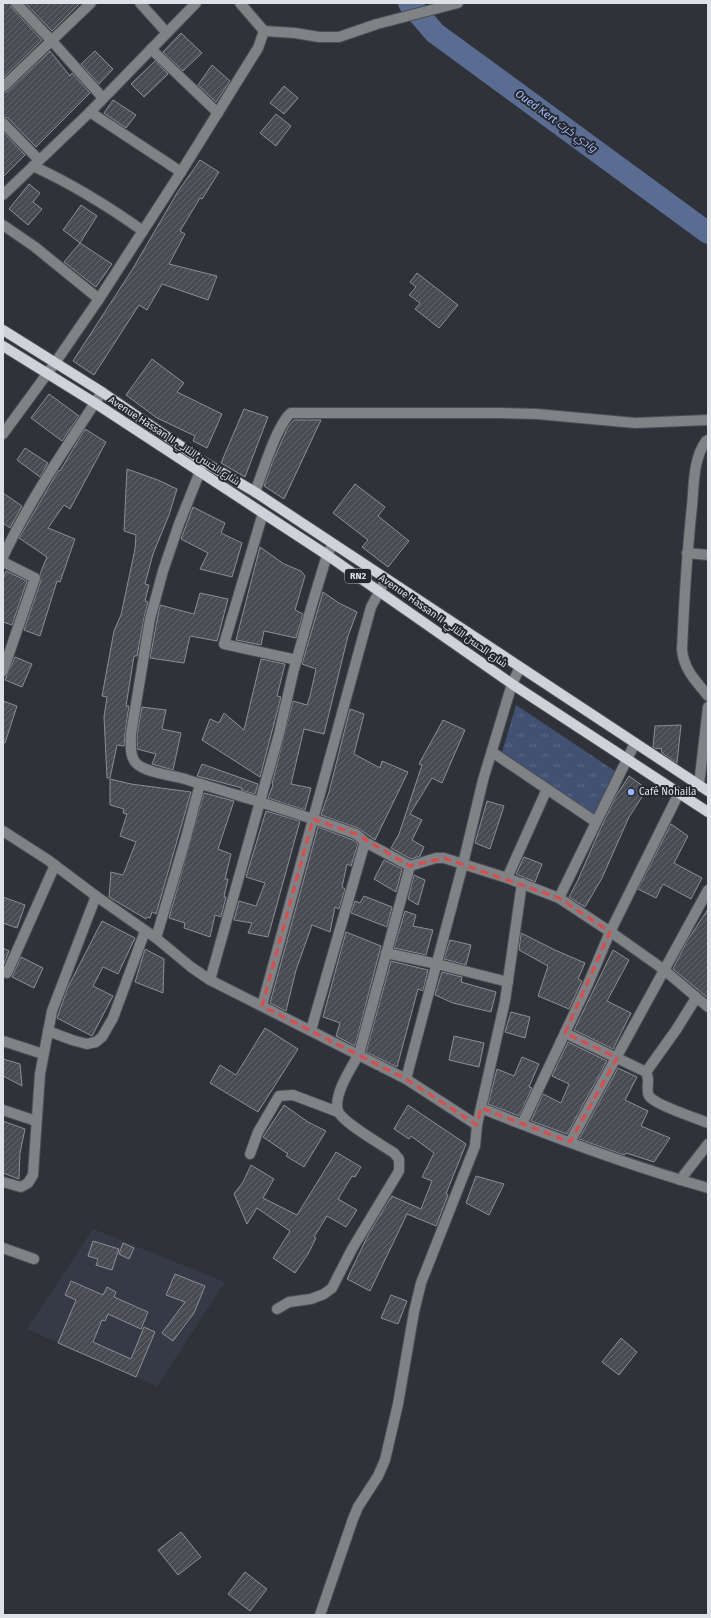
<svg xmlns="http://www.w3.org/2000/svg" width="711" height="1618" font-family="'Fira Sans',Cairo,sans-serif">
<defs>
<pattern id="grass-tufts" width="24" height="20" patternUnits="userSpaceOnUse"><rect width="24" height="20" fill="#415172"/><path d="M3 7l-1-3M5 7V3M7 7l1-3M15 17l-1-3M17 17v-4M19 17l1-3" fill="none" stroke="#5c6a86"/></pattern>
<pattern id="building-hatch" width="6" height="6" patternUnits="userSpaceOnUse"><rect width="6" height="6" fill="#484b52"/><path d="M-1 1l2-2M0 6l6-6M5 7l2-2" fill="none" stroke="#62656b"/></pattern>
</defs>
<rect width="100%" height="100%" fill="#2f3238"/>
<polygon fill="#353b46" points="93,1229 225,1282 157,1386 27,1329"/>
<polygon fill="url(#grass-tufts)" points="516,705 615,771 595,816 502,752"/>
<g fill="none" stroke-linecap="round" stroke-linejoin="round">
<polyline stroke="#5a6c91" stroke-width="22" points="409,3 435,33 708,233"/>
</g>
<g fill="url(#building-hatch)" stroke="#8b8e96">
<polygon points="3,3 10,3 11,7 42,40 3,78"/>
<polygon points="25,3 80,3 52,31"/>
<polygon points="181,33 202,53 183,71 163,52"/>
<polygon points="50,51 70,76 72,73 90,93 36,147 8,118 3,117 3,93 7,92"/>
<polygon points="95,51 113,69 99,84 81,64"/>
<polygon points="155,61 168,74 144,97 131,84"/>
<polygon points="212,65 230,81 216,102 198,85"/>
<polygon points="284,86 298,98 284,114 270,103"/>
<polygon points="113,100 136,115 126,128 104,113"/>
<polygon points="276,114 291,126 276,146 260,133"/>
<polygon points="3,132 25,155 3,177"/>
<polygon points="200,160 219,172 202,199 200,198 180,231 185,234 169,264 217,276 208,300 162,284 147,310 139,305 94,375 73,361 132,270 177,193"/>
<polygon points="29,184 40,193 33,202 42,209 28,225 9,209"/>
<polygon points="81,205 97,216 80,243 63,230"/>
<polygon points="80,243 112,264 96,287 64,262"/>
<polygon points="417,273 458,305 439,328 415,309 420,303 409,295 416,287 410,282"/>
<polygon points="152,359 184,383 177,392 222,414 207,448 193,441 195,436 157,418 126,395"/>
<polygon points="49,394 79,416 62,441 31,418"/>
<polygon points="244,409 268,417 245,477 221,463"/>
<polygon points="294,420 321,420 284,499 264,486 272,463 288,427"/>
<polygon points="85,429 106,442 70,509 64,505 48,528 75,539 60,582 57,581 40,636 24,630 41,580 40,574 47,557 19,538 50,485 59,470 60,471"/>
<polygon points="25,448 48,463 40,477 17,460"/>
<polygon points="127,469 158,480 177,489 169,515 153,554 145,584 149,585 145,601 148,602 144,618 137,656 134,656 126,706 129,706 125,733 124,746 117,745 110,778 107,778 104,717 107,697 102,696 114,631 121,615 135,549 136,535 124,531"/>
<polygon points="355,484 385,507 378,516 409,541 388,567 362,547 368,540 333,513"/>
<polygon points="3,493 22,506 10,528 3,523"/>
<polygon points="193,507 225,523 221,533 242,543 232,577 200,569 208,553 181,539"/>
<polygon points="260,547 284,564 301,571 305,576 295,610 303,614 296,638 264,631 261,645 236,640"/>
<polygon points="6,571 27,581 12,625 3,622 3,579"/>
<polygon points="323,592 339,603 357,612 348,636 324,734 304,729 291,784 311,788 305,810 268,798 273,785 272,784 293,701 307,705 310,696 316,669 302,664"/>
<polygon points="200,593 228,599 217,641 190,636 184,663 150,658 160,605 194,614"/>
<polygon points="15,657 32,664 22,687 5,680"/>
<polygon points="261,659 285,664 277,696 281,697 260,777 202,740 210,719 219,723 224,713 244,730"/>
<polygon points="3,701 17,706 5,743 3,742"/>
<polygon points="142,707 166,710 162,729 181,733 173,770 152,764 156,754 137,749 137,735"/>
<polygon points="350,709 364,714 354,754 380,768 382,761 408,772 375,840 358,828 321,815 329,792"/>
<polygon points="443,720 465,730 442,783 432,778 410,814 422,820 412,840 424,847 420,856 411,859 391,848 399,834 422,765 419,764"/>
<polygon points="681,725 677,763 662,753 661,748 656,749 653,747 655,726"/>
<polygon points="202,764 258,784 255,794 241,790 242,788 197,776"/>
<polygon points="629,776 647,789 629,817 602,878 585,907 569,897 577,882 598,834 616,796"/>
<polygon points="110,779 131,784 191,792 156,914 152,912 150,918 147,917 146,919 109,897 111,872 123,875 136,842 120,836 127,814 123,813 124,809 110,805"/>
<polygon points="204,793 234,801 218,849 231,854 225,879 228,879 224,897 226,897 221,917 215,915 210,937 184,928 185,923 169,918"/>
<polygon points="487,801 504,806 490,849 475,843"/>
<polygon points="266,811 300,821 268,937 248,933 252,923 234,920 239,901 256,906 265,883 246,877"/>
<polygon points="671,824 688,836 674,863 702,878 691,899 663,884 656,898 638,889"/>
<polygon points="318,827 353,840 358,844 351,866 347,864 342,887 345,889 339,909 335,907 330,932 312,925 296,970 286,1011 270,1003"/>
<polygon points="524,857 542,864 535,882 516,874"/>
<polygon points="384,860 402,869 396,892 374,879"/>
<polygon points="414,875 425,880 418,905 408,899"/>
<polygon points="364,896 392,907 387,927 351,913 355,901 360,903"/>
<polygon points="3,897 25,905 17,928 3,923"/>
<polygon points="708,909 708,998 673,969 687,941"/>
<polygon points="405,911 416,915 413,926 433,930 426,955 394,948"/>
<polygon points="102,921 135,938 118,974 103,967 93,986 113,996 92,1036 57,1018 68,987"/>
<polygon points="346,932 381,946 355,1046 336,1036 340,1023 323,1017"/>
<polygon points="521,933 555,950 585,963 578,979 582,981 569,1009 538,996 548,966 519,950"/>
<polygon points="450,940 471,945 466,965 444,959"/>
<polygon points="3,948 9,951 3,966"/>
<polygon points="145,949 164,959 163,993 135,982"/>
<polygon points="613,950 629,960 607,1001 631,1013 613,1049 574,1030"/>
<polygon points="21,957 43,968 34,988 12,977"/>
<polygon points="391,961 428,970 423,991 418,989 397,1067 366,1052"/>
<polygon points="442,972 462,977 461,982 496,992 491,1012 453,1003 435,995"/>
<polygon points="511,1012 530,1017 525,1038 505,1032"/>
<polygon points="265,1028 298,1049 258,1112 210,1083 220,1065 236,1075"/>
<polygon points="454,1036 484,1043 479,1067 449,1060"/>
<polygon points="568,1042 607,1061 567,1134 531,1121 543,1094 561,1103 569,1084 552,1076"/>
<polygon points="522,1057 539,1064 529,1087 532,1088 519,1116 488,1104 497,1069 514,1076"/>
<polygon points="3,1059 20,1064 22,1086 3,1076"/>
<polygon points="618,1068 637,1077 625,1100 648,1111 641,1126 670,1138 654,1162 626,1153 624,1155 579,1139"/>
<polygon points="284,1105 308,1122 326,1131 304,1167 286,1156 288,1154 263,1137"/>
<polygon points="408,1105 466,1144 446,1194 448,1195 436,1226 407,1214 370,1291 347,1279 369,1233 392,1196 421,1209 432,1181 422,1177 434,1153 411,1136 409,1139 394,1129"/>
<polygon points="3,1121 25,1129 20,1153 19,1179 3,1173"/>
<polygon points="336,1152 361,1167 355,1177 352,1176 338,1199 357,1210 346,1227 327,1216 314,1237 316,1238 308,1254 295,1273 273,1258 290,1231 257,1208 247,1224 234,1194 243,1182 251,1165 274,1179 263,1198 297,1215"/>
<polygon points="476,1176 504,1184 489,1215 466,1203"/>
<polygon points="93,1241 119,1249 112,1270 96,1265 98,1259 88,1256"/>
<polygon points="123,1243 134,1248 129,1259 119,1254"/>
<polygon points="175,1274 205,1286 194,1313 173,1341 162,1333 185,1302 166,1295"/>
<polygon points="71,1281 103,1295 107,1287 116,1292 114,1297 148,1312 141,1329 108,1314 105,1321 102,1320 93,1342 131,1359 144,1327 155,1332 136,1377 58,1343 76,1300 65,1295"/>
<polygon points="391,1295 407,1301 398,1324 381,1318"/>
<polygon points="621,1338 637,1352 619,1375 602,1362"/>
<polygon points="181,1532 201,1557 178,1575 158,1550"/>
<polygon points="245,1572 267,1589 250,1611 228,1594"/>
</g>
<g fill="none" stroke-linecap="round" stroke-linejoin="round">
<defs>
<g id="minor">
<polyline points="16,3 51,40 103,98"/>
<polyline points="140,3 167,33"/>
<polyline points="264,31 295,33 319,37 339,37 377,24 458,3"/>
<polyline points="151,49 218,113"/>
<polyline points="3,87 91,3"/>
<polyline points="90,112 181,172"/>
<polyline points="3,123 39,160"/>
<path d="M 33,166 C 72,184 108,206 143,231"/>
<polyline points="3,195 90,112 196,3"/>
<polyline points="3,225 35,247 99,299"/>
<polyline points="3,434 55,363 99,299 181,172 258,48 264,31 240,3"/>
<path d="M 708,440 L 706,441 C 693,459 694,485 692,506 C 687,554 684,602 682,650 C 684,670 696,681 708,696"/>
<path d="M 203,464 L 179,524 L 163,571 L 150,619 L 131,734 C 131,743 129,756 136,763 C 145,773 172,775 185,779 C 242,797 300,813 356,834 L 365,842 L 410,866 L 436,858 L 444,858 L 507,878 L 559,898 L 615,935 L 663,969 L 708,1007"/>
<path d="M 255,492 C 262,474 277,424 291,413 L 497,413 L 537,414 L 635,423 L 708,420"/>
<polyline points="263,513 224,644 297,660"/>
<polyline points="687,553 708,555"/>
<path d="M 3,557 C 30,499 67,446 102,392"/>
<polyline points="3,562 35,578 3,671"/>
<polyline points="492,752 547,789 507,878"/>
<polyline points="699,785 708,707"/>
<polyline points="547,789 596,822"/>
<polyline points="3,831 48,860 96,896 156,938 191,967 210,980 406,1079 477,1125"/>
<polyline points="559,898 635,743"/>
<polyline points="156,938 185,841 200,784"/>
<polyline points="386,953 437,964 508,982"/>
<polyline points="7,973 55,865"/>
<polyline points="210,980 279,734 293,673 311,608 327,555 333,544"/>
<polyline points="262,1006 371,607 386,579"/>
<polyline points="311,1030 365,842"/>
<polyline points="48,1031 72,1040 87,1044 96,1042 102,1037 113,1018 145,931"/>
<path d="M 565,1033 L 646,1072 C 651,1081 645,1089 649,1096 C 655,1105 696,1118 708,1123"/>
<polyline points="3,1041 43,1054"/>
<polyline points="646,1072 676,1030 696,998"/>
<polyline points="406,1079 463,864 483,780 512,684 520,667"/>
<path d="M 481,1108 C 555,1138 631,1166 708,1188"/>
<polyline points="3,1110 36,1121"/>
<polyline points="522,1124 588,984 610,932 679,793"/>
<polyline points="570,1142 708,890"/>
<polyline points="250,1154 258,1132 279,1096 293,1095 338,1112"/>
<polyline points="680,1180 708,1144"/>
<polyline points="3,1182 21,1187 28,1183 33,1175 40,1074 52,1011 96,896"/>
<polyline points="3,1248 34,1259"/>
<path d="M 277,1309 L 289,1302 L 311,1299 L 324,1294 L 332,1288 L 352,1249 L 399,1171 L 399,1159 L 394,1153 C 382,1145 342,1122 338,1111 C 333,1095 351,1068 359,1054 L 410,866"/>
<polyline points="320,1615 353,1519 358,1507 378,1476 385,1460 398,1404 414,1312 421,1283 475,1146 477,1125 505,1001 522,883"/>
</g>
<g id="major">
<polyline points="3,330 102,392 204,462 255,492 708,791"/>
<polyline points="3,346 95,403 327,555 512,684 708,812"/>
</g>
</defs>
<use href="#minor" stroke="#4b4e54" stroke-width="12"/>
<use href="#major" stroke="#4b4e54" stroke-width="12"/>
<use href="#minor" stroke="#808285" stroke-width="10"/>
<use href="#major" stroke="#cfd2d9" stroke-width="10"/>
</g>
<path fill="none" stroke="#d84d4e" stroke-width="3" stroke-dasharray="8 5" stroke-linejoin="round" d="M 313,819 L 356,834 L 410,866 L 444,858 L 559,898 L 610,932 L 565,1033 L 617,1058 L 570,1142 L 481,1108 L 477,1125 L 406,1079 L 262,1006 Z"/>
<circle fill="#94b7fd" stroke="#25282e" stroke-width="1.5" cx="631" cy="792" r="4"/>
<g text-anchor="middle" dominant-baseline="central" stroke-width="4" stroke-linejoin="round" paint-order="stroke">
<rect fill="#25282e" stroke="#a7aaaf" stroke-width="1" x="345" y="569" width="26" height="14" rx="3"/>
<g font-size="9" font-weight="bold" fill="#dfe1e6">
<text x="358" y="576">RN2</text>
</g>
<g font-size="10" fill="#dfe1e6" stroke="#25282e">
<text transform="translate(174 441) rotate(33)">Avenue Hassan II شارع الحسن الثاني</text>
<text transform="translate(443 621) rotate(35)">Avenue Hassan II شارع الحسن الثاني</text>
</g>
<g font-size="10" fill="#dfe1e6" stroke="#25282e" text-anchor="start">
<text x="639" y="792">Café Nohaila</text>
</g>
<g font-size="11" font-style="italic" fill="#a1befb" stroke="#25282e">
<text transform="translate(556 121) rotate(36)">Oued Kert وادي كرت</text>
</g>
</g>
<rect width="711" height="1618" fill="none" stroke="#dfe1e6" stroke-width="8"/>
</svg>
